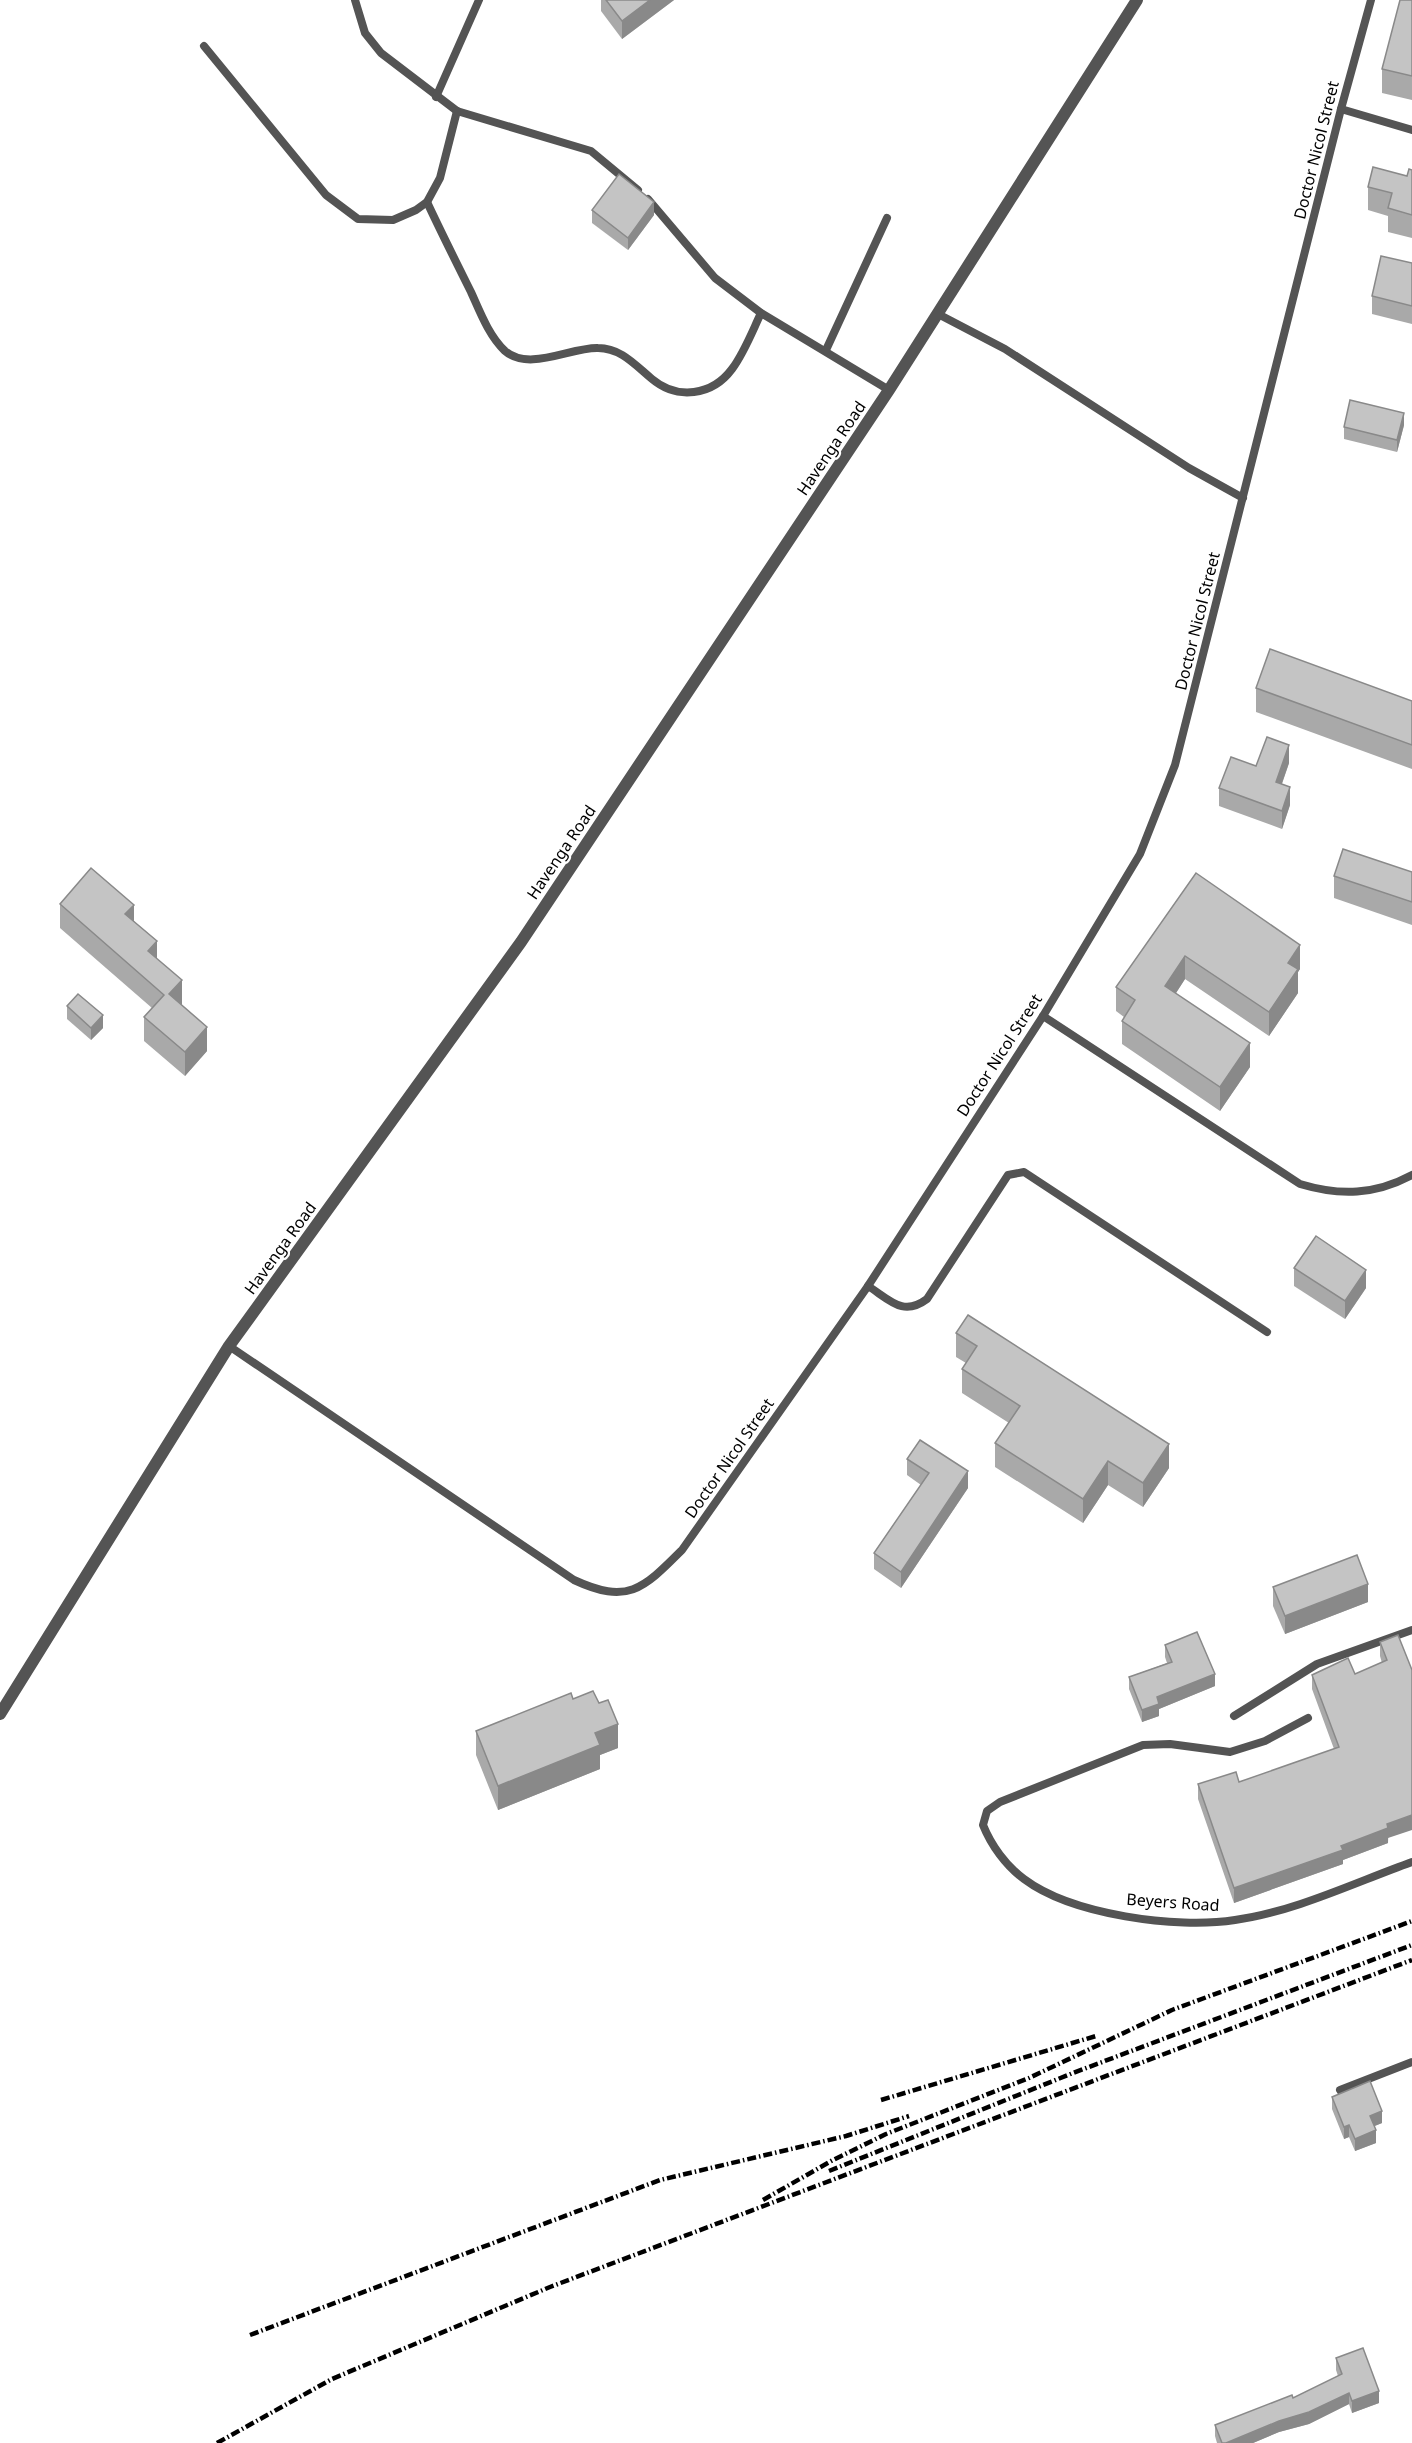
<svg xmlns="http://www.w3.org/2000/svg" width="1412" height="2443" font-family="'Noto Sans',sans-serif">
<rect width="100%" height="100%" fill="#fff"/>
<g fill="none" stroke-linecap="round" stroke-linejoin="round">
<g stroke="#545454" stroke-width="8">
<polyline points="355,0 365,33 381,53 457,111 591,151 638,190"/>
<polyline points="204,46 326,195 358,219 393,220 416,210 427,202 440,178 457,111"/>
<polyline points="436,97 479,0"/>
<polyline points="1341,109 1412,130"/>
<polyline points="648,199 715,278 761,313 889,390"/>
<path d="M 427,202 C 441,232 456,262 471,292 C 480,312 489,336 505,351 C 529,372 571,347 598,348 C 621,348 635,365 652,379 C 677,400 712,396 732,369 C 744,353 752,332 761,313"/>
<polyline points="938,314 1005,349 1189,468 1243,498"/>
<polyline points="826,350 887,218"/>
<path d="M 1043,1016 L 1300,1184 C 1340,1196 1375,1195 1412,1175"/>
<path d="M 868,1286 C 890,1300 903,1317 927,1299 L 1008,1175 L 1024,1172 L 1267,1332"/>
<path d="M 229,1346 L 574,1580 C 628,1605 643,1589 682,1550 L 868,1286 L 1043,1016 L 1140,854 L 1175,765 L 1341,109 L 1371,0"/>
<polyline points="1234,1716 1317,1664 1412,1630"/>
<path d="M 1308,1718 L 1265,1741 L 1230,1752 L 1170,1744 L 1143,1745 L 1000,1802 L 987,1811 L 983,1825 C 991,1845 1006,1866 1024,1879 C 1072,1915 1176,1929 1235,1920 C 1294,1912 1356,1882 1412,1862"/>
<polyline points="1340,2090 1412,2062"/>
</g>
<polyline stroke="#545454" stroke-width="12" points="0,1714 229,1346 521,942 889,390 1137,0"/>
<g stroke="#000" stroke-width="4.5" stroke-dasharray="9 3 1.5 3" stroke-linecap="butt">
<polyline points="881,2100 1096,2036"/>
<polyline points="829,2171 1073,2073 1412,1945"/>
<polyline points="763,2200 833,2160 886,2134 1029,2078 1172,2010 1412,1921"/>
<polyline points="250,2335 660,2180 846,2136 909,2116"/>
<polyline points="217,2443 332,2379 550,2287 1412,1960"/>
</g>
</g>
<g fill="#a9a9a9">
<polygon points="601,0 674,0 622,39 601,11"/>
<polygon points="1412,0 1412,100 1382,93 1382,69"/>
<polygon points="1412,170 1412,238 1388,232 1388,216 1368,210 1368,187 1407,176"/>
<polygon points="592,210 654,215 628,250 592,223"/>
<polygon points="1412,263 1412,324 1372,314 1372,296"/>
<polygon points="1404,425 1397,452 1344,439 1344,427"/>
<polygon points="1256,688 1412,701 1412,769 1256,712"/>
<polygon points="1289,763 1282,784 1290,805 1282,829 1219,806 1219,788 1256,766"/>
<polygon points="1412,872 1412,925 1334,898 1334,876"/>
<polygon points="1196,873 1300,969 1298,972 1298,993 1269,1036 1185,979 1176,993 1250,1067 1220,1111 1122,1044 1122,1021 1124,1017 1116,1011 1116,987"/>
<polygon points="60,904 134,921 157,959 207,1051 185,1076 144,1041 144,1017 152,1008 60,928"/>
<polygon points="67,1006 103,1028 91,1040 67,1019"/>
<polygon points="1294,1268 1366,1288 1345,1319 1294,1286"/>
<polygon points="956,1333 1169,1468 1143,1507 1108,1485 1083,1523 995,1467 995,1443 1009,1423 962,1393 962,1369 966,1363 956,1357"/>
<polygon points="907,1459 968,1488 901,1588 874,1569 874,1553 921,1485 907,1475"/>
<polygon points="1273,1587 1368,1602 1285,1634 1273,1606"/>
<polygon points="1398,1635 1388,1843 1343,1860 1343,1864 1234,1903 1198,1799 1198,1784 1239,1782 1334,1749 1312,1689 1312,1675 1355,1674 1382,1663 1380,1656 1380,1642"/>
<polygon points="1165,1645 1215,1686 1159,1709 1159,1716 1142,1722 1129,1689 1129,1677 1167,1663 1165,1657"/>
<polygon points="573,1699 618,1748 600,1755 600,1769 498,1810 476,1755 476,1731"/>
<polygon points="1332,2097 1382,2123 1374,2126 1376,2143 1355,2151 1349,2137 1344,2139 1332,2109"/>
<polygon points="1336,2358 1379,2403 1352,2413 1349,2404 1309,2424 1279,2432 1253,2443 1217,2443 1215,2436 1215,2425 1293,2398 1338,2376 1336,2370"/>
</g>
<g fill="#898989">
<polygon points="650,0 674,0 622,39 622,21"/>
<polygon points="654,202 654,215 628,250 628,238"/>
<polygon points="1404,413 1404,425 1397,452 1397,440"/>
<polygon points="1289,745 1289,763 1276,800 1276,782"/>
<polygon points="1290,787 1290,805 1282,829 1282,811"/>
<polygon points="134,905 134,929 125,914"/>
<polygon points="157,941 157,965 148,951"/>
<polygon points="1300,945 1300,969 1298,972 1298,993 1269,1036 1269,1012 1288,963"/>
<polygon points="1185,956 1185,979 1165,1010 1165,986"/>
<polygon points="182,980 182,1004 169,1018 169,994"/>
<polygon points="103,1015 103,1028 91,1040 91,1028"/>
<polygon points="207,1027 207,1051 185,1076 185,1052"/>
<polygon points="1250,1043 1250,1067 1220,1111 1220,1087"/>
<polygon points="1366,1270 1366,1288 1345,1319 1345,1301"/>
<polygon points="1169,1444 1169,1468 1143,1507 1143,1483"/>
<polygon points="1108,1461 1108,1485 1083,1523 1083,1499"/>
<polygon points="968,1471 968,1488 901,1588 901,1572"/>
<polygon points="1368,1584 1368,1602 1285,1634 1285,1616"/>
<polygon points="1215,1674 1215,1686 1159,1709 1159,1716 1142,1722 1142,1710 1157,1697"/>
<polygon points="618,1724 618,1748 600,1755 600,1769 498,1810 498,1786 595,1733"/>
<polygon points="1412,1815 1412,1830 1388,1838 1388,1843 1343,1860 1343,1864 1234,1903 1234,1888 1341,1846 1387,1824"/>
<polygon points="1382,2111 1382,2123 1370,2128 1370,2116"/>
<polygon points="1349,2125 1349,2137 1344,2139 1344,2127"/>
<polygon points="1376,2130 1376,2143 1355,2151 1355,2139"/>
<polygon points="1379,2391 1379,2403 1352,2413 1352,2401"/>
<polygon points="1349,2393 1349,2404 1309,2424 1279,2432 1253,2443 1226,2443"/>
</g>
<g fill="#c4c4c4" stroke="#898989" stroke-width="1.5">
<polygon points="606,0 650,0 622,21"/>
<polygon points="1400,0 1412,0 1412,76 1382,69"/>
<polygon points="1373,167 1407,176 1409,169 1412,170 1412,215 1388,208 1392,193 1368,187"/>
<polygon points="619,174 654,202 628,238 592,210"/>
<polygon points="1381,256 1412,263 1412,306 1372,296"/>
<polygon points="1350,400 1404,413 1397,440 1344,427"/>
<polygon points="1270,649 1412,701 1412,745 1256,688"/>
<polygon points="1267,737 1289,745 1276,782 1290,787 1282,811 1219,788 1231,757 1256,766"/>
<polygon points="1343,849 1412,872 1412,902 1334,876"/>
<polygon points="91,868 134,905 125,914 157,941 148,951 182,980 169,994 207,1027 185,1052 144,1017 164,995 60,904"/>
<polygon points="1196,873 1300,945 1288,963 1298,969 1269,1012 1185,956 1165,986 1250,1043 1220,1087 1122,1021 1135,1000 1116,987"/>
<polygon points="78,994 103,1015 91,1028 67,1006"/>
<polygon points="1316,1236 1366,1270 1345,1301 1294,1268"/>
<polygon points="968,1315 1169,1444 1143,1483 1108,1461 1083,1499 995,1443 1020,1406 962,1369 977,1346 956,1333"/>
<polygon points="920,1440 968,1471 901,1572 874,1553 929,1473 907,1459"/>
<polygon points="1357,1555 1368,1584 1285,1616 1273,1587"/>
<polygon points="1197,1632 1215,1674 1157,1697 1159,1704 1142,1710 1129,1677 1172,1662 1165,1645"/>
<polygon points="1398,1635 1412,1670 1412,1815 1387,1824 1388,1828 1341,1846 1343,1850 1234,1888 1198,1784 1236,1772 1239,1782 1339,1747 1312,1675 1348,1658 1355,1674 1387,1660 1380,1642"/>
<polygon points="593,1691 599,1703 608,1700 618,1724 595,1733 600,1745 498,1786 476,1731 571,1693 573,1699"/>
<polygon points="1370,2081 1382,2111 1370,2116 1376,2130 1355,2139 1349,2125 1344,2127 1332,2097"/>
<polygon points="1363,2348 1379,2391 1352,2401 1349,2393 1309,2412 1279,2421 1226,2443 1222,2443 1215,2425 1292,2395 1293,2398 1342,2374 1336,2358"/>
</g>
<g text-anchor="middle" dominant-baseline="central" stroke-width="4.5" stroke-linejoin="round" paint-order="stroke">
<g font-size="16" fill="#000" stroke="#fff">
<text transform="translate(1316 150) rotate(-76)">Doctor Nicol Street</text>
<text transform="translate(831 448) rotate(-56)">Havenga Road</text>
<text transform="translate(1197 621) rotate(-76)">Doctor Nicol Street</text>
<text transform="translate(561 852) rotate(-56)">Havenga Road</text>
<text transform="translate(999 1055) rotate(-57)">Doctor Nicol Street</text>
<text transform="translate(280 1248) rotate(-54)">Havenga Road</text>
<text transform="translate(729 1458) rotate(-55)">Doctor Nicol Street</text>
<text transform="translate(1173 1902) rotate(4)">Beyers Road</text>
</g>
</g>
</svg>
